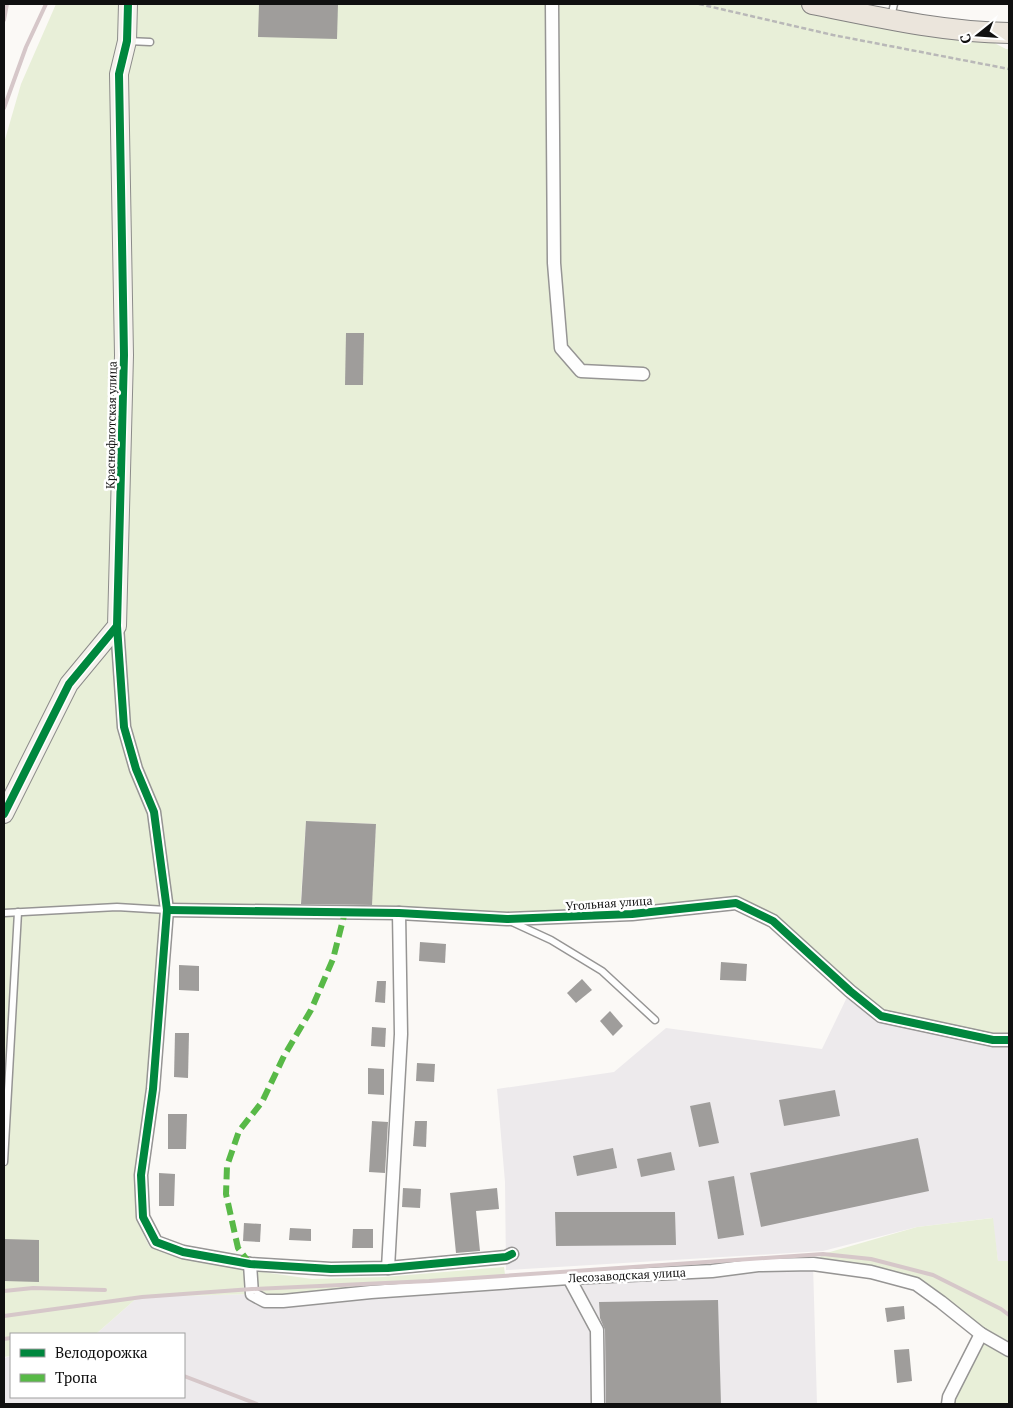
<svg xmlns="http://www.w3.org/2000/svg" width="1013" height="1408" font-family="'PT Serif',serif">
<rect width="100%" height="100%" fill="#fbf9f6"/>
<g fill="#edeaec">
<polygon points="850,991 1009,1040 1009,1261 998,1261 992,1218 917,1227 823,1251 506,1270 505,1182 497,1089 614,1072 666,1028 822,1049"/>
<polygon points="813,1264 817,1404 4,1404 4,1358 11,1356 11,1397 184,1397 184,1334 96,1334 138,1297 252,1294"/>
</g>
<g fill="#e8efd8">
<polygon points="56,4 812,4 971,31 1006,49 1009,49 1009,1040 881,1016 773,921 736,903 632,914 371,913 376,824 306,821 300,912 167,910 153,1089 135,1179 137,1221 149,1246 177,1257 234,1268 312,1279 384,1277 504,1267 506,1282 285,1301 252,1294 138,1297 96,1334 11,1334 11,1356 4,1357 4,143 21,84"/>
<polygon points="993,1218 998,1261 1009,1261 1009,1404 948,1404 981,1334 916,1284 813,1264 823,1254 917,1227"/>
</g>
<g fill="#9f9d9b">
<polygon points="259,4 338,4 337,39 258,37"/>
<polygon points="346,333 364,333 363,385 345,385"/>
<polygon points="306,821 376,824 372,905 301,904"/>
<polygon points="420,942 446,944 445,963 419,961"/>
<polygon points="721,962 747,964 746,981 720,980"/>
<polygon points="179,965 199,966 199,991 179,990"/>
<polygon points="582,979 592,990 576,1003 567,993"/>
<polygon points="377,981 386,981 385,1003 375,1002"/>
<polygon points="610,1011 623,1026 613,1036 600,1021"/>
<polygon points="372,1027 386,1028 385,1047 371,1046"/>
<polygon points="175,1033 189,1033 188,1078 174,1077"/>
<polygon points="417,1063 435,1064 434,1082 416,1081"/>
<polygon points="368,1068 384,1069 384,1095 368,1094"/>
<polygon points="835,1090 840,1116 784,1126 779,1100"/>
<polygon points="710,1102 719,1143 699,1147 690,1106"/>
<polygon points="168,1114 187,1114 186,1149 168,1149"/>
<polygon points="372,1121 388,1122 385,1173 369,1172"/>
<polygon points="415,1121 427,1121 426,1147 413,1146"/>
<polygon points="918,1138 929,1191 761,1227 750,1173"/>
<polygon points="613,1148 617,1168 577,1176 573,1156"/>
<polygon points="671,1152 675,1170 641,1177 637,1159"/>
<polygon points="159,1173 175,1174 174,1206 159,1206"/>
<polygon points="734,1176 744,1235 718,1239 708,1181"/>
<polygon points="403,1188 421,1189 420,1208 402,1207"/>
<polygon points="497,1188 499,1209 476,1211 480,1251 456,1253 450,1193"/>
<polygon points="555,1212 675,1212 676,1245 556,1246"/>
<polygon points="244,1223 261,1224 260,1242 243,1241"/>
<polygon points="290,1228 311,1229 311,1241 289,1240"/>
<polygon points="353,1229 373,1229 373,1248 352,1248"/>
<polygon points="4,1239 39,1240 39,1282 4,1281"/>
<polygon points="718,1300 721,1404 606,1404 605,1330 600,1318 599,1302"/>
<polygon points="904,1306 905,1319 887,1322 885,1308"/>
<polygon points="909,1349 912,1381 897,1383 894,1350"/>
</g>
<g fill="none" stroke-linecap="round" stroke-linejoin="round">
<defs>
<g id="lane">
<polyline points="891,17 894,4"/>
<polyline points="128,41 150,42"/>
<polyline points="4,913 117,907 167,910"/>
<polyline points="512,922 551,940 602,971 655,1020"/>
<polyline points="4,1162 18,912"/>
</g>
<g id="street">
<polyline points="552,4 554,263 561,348 581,371 643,374"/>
<polyline points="117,626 124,727 136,769 154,812 167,910 153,1089 141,1175 143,1217 156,1242 183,1252 250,1264 331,1269 388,1268 506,1257 512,1254"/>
<polyline points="167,910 399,913 507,919 632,914 736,903 773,921 850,991 881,1016 993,1040 1009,1040"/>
<polyline points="250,1264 252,1294 265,1301 283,1301 371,1292 569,1278 712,1271 758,1265 813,1264 871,1272 916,1284 941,1302 981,1334 1009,1350"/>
<polyline points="388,1268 401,1034 399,913"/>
<polyline points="569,1278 597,1330 598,1404"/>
<polyline points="948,1404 949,1397 981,1334"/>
</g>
<polyline id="secondary" points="4,814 69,684 117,626 124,355 119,74 127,41 128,4"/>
<path id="primary" d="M 812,4 C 877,17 943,32 1009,33"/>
</defs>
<use href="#lane" stroke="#969594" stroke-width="9"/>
<use href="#street" stroke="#969594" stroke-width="15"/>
<use href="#secondary" stroke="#8c8c8a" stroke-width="20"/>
<use href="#primary" stroke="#838281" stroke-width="22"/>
<polyline stroke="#b9b8b8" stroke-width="2.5" stroke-dasharray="5 2.5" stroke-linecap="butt" points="699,4 833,35 1009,69"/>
<use href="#lane" stroke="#fefefe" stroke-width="6"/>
<use href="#street" stroke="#fefefe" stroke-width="12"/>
<use href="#secondary" stroke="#f4f2ec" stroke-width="18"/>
<use href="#primary" stroke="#ebe5dc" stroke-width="20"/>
<g stroke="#d6c7c9" stroke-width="4">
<polyline points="4,20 7,4"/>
<polyline points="4,108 26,47 46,4"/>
<polyline points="4,1291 33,1288 105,1290"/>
<polyline points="4,1316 142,1297 252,1289 429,1281 823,1254 871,1259 933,1275 1001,1309 1009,1315"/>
<polyline points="4,1339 11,1338"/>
<polyline points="184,1376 257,1404"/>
</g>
<polyline stroke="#58b947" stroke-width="6" stroke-dasharray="12 6" stroke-linecap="butt" points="250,1264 238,1248 226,1194 227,1166 239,1131 262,1102 284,1056 311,1010 333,959 345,912"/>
<defs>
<g id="cycleway">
<polyline points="117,626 124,727 136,769 154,812 167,910 153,1089 141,1175 143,1217 156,1242 183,1252 250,1264 331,1269 388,1268 506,1257 512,1254"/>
<polyline points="4,814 69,684 117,626 124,355 119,74 127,41 128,4"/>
<polyline points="167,910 399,913 507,919 632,914 736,903 773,921 850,991 881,1016 993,1040 1009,1040"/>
</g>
</defs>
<use href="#cycleway" stroke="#fff" stroke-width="11"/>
<use href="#cycleway" stroke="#00873e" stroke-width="8"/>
</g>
<g text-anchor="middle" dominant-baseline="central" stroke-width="5" stroke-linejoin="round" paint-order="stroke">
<g font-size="12" fill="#101010" stroke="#fff">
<text transform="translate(111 425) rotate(-89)">Краснофлотская улица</text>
<text transform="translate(609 903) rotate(-4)">Угольная улица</text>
<text transform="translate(627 1275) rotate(-3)">Лесозаводская улица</text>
</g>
</g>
<rect width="1013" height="1408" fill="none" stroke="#101010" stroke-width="10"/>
<rect x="10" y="1333" width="175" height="65" fill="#ffffff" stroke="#9f9f9f"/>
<rect x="20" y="1349" width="25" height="8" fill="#00873e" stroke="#9f9f9f"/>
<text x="55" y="1358" font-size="15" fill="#101010">Велодорожка</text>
<rect x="20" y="1374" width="25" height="8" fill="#58b947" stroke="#9f9f9f"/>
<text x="55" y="1383" font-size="15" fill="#101010">Тропа</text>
<g transform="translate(978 35) rotate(253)" stroke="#ffffff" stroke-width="4" paint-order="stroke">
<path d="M0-4L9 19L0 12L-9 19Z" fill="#101010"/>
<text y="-8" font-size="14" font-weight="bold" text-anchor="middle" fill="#101010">С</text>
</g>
</svg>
